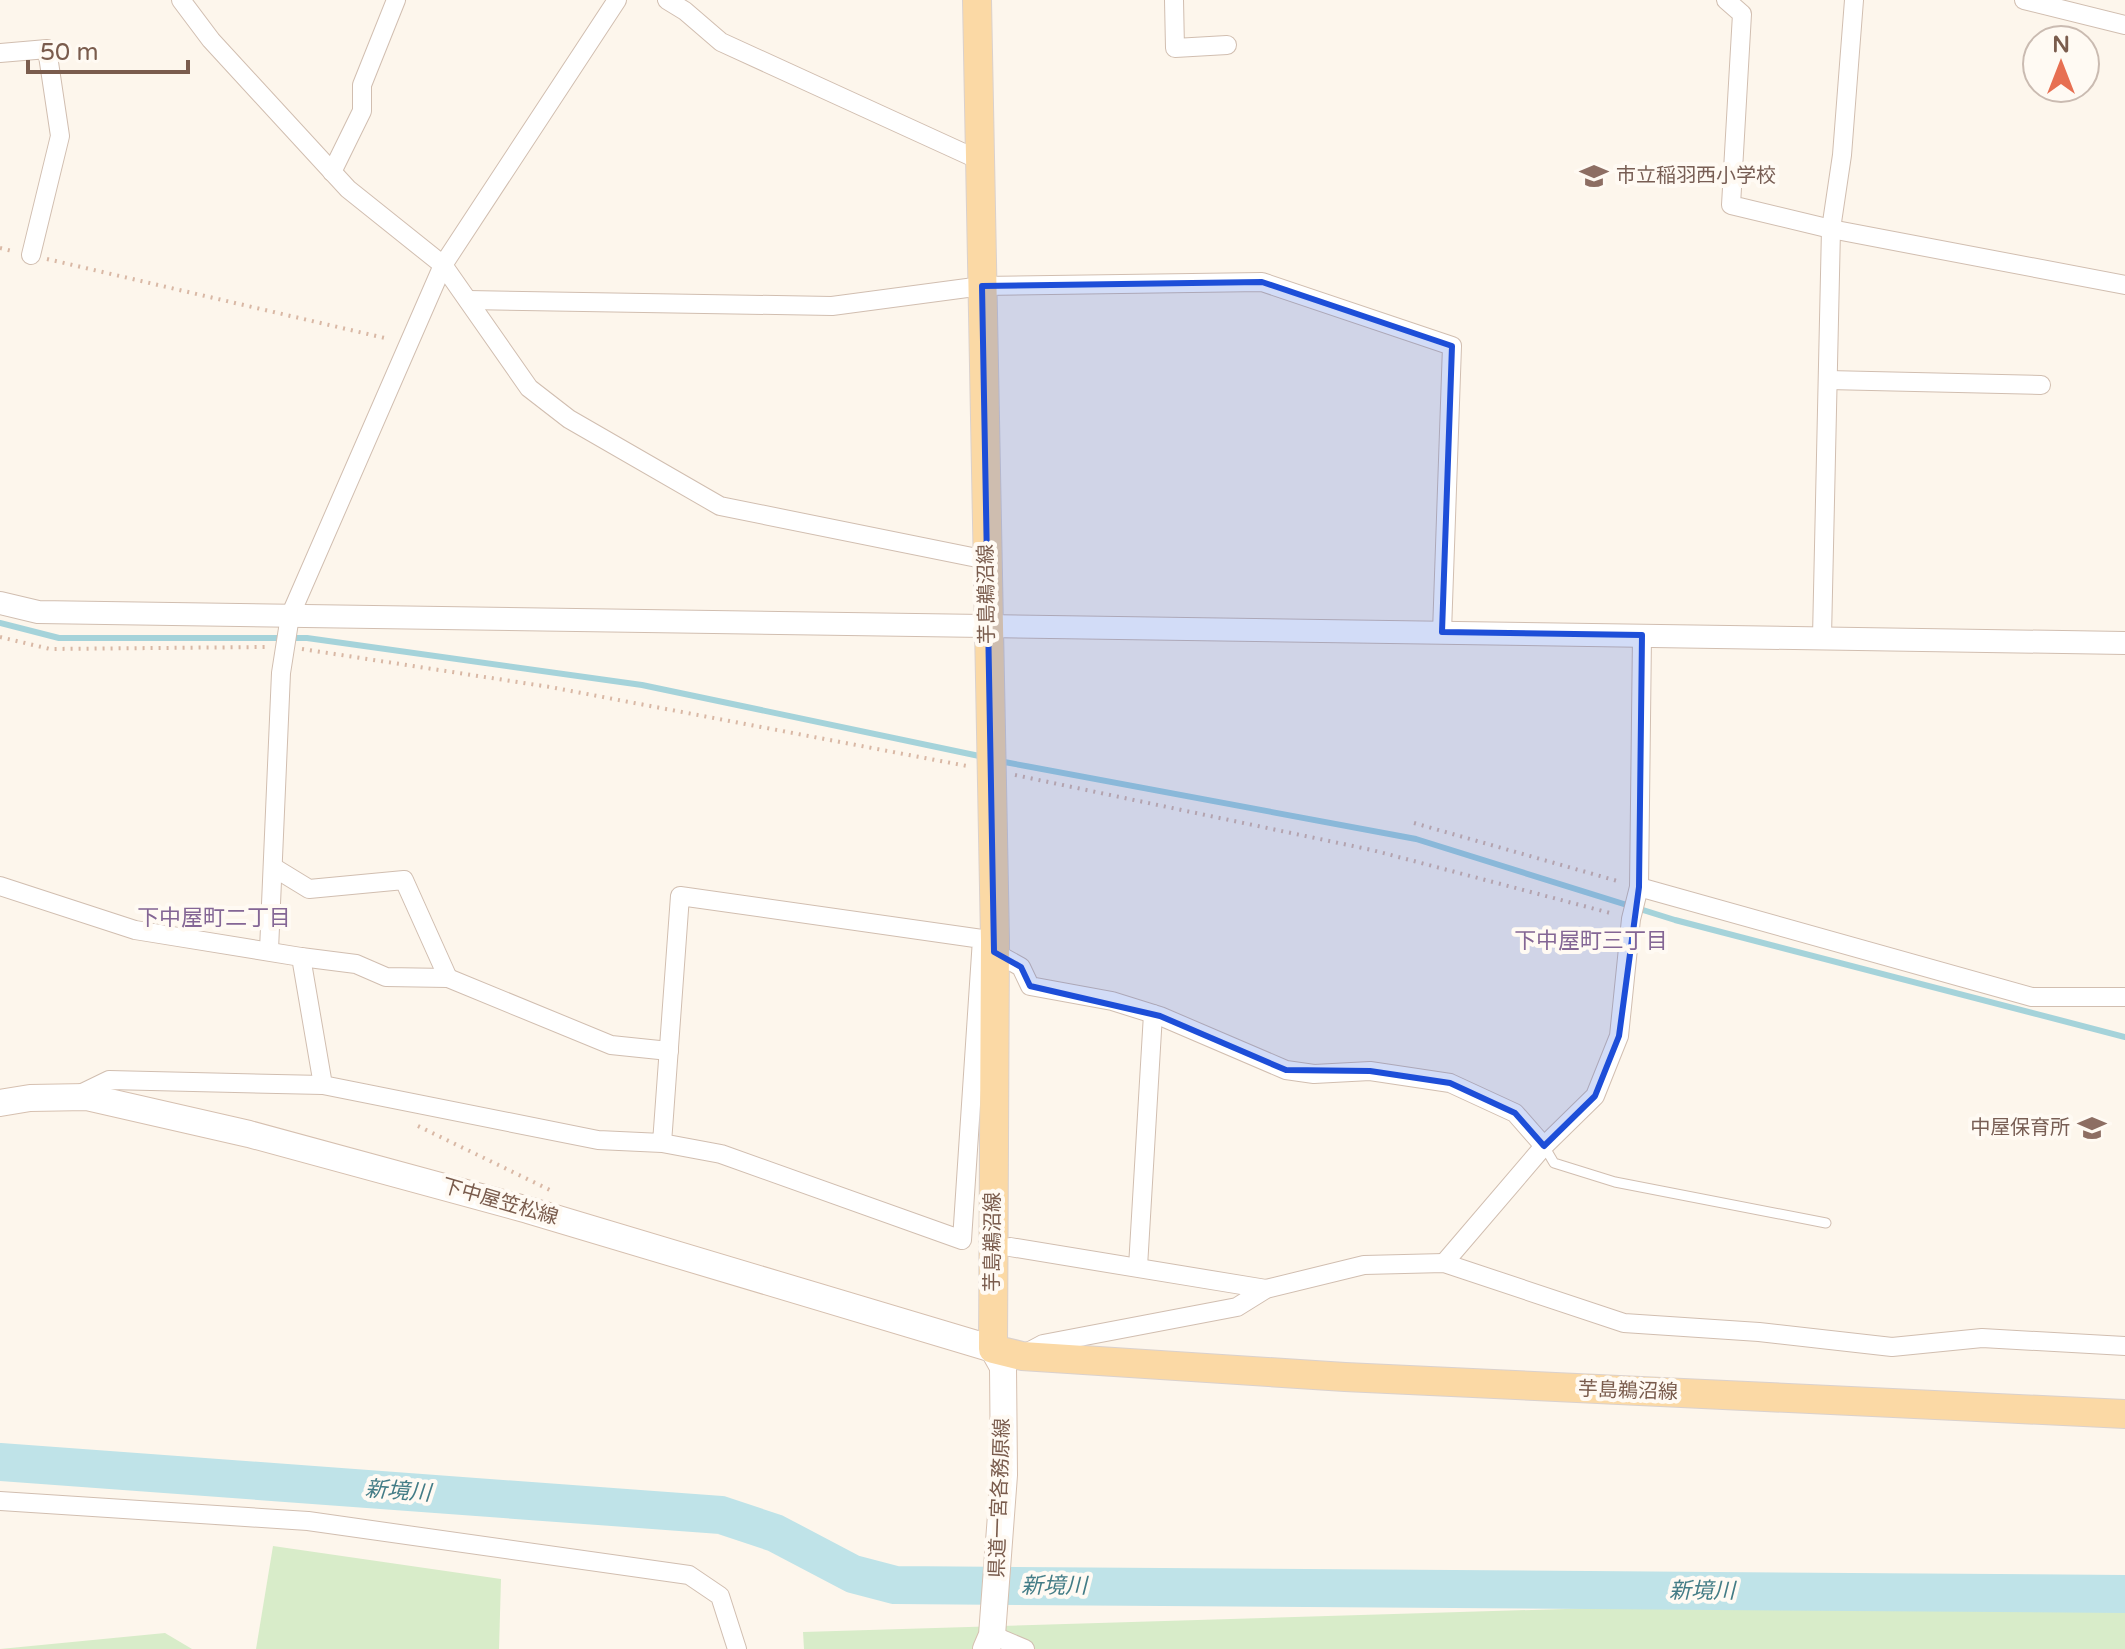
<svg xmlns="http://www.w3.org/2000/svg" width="2125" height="1649" font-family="'Varela Round','Noto Sans JP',sans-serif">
<rect width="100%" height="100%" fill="#fdf6ec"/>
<g fill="#d8ecc9">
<polygon points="273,1546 501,1579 499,1649 256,1649"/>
<polygon points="2125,1592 2125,1649 804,1649 803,1632"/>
<polygon points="165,1633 192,1649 0,1649"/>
</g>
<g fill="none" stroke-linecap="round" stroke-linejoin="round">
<g stroke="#a5d3da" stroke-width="6">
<polyline points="0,623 59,638 307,638 642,685 984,757"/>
<polyline points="999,761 1416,839 1675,920 2125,1037"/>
</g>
<polyline stroke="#bfe3e8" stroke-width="38" points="0,1462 721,1515 775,1533 853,1574 895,1585 2125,1594"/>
<defs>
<polyline id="service" points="1544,1146 1554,1163 1615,1182 1826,1223"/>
<g id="minor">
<polyline points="181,0 211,40 348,189 443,265 529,388 569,419 720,506 987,560"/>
<polyline points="667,0 685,11 721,42 979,160"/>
<polyline points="1174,0 1175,48 1227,45"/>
<polyline points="1726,0 1742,14 1731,205 1831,229 2125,285"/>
<polyline points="2024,0 2125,25"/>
<polyline points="0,53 47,49 60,136 31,255"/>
<polyline points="332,172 362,111 362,85 396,0"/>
<polyline points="468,300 832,306 982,286 1262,282 1452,346 1442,632"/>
<polyline points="1828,380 2041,385"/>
<polyline points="1822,637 1831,229 1842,155 1854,0"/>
<polyline points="273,867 309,889 404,880 448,978"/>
<polyline points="0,886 135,930 301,957 323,1085 598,1140 662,1143 721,1154 962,1240 982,939 680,896 662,1143"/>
<polyline points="1639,887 2032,997 2125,997"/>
<polyline points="269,950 281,673 290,616 443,265 617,0"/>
<polyline points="994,952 1021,967 1030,986 1112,1001 1160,1016 1286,1070 1314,1074 1370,1071 1450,1083 1515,1113 1544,1146"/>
<polyline points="301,957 356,964 386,977 448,978 611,1045 669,1051"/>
<polyline points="76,1096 109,1080 323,1085"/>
<polyline points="1010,1247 1266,1289"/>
<polyline points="1444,1263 1544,1146 1595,1096 1619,1036 1631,919 1639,887 1642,635"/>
<polyline points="1138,1267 1153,1014"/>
<polyline points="1028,1352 1043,1344 1237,1307 1266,1289 1364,1265 1444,1263 1624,1323 1759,1332 1892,1347 1982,1338 2125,1346"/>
<polyline points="0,1501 308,1521 689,1575 720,1596 737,1649"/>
<polyline points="992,1635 1025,1649"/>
</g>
<polyline id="tertiary" points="0,603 38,612 2125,643"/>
<polyline id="secondary" points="0,1103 30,1098 87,1097 249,1134 528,1210 993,1349 1003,1367 1004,1475 992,1635 986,1649"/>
<polyline id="primary" points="977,0 995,940 993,1349 1022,1356 1345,1377 2125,1414"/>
</defs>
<use href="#service" stroke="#d1beb0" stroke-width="11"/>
<use href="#minor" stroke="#d1beb0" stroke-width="20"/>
<use href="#tertiary" stroke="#d1beb0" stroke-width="24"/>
<use href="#secondary" stroke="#d6c0b0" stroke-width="28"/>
<use href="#primary" stroke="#dad1cd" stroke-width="30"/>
<g stroke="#d9b8a5" stroke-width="4" stroke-dasharray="2 6" stroke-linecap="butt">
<polyline points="0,248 12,251"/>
<polyline points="47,259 389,339"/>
<polyline points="0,637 50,649 265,647"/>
<polyline points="302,649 550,687 967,766"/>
<polyline points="1015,775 1372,850 1614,914"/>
<polyline points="1414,823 1621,882"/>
<polyline points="418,1126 554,1192"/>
</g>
<use href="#service" stroke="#fff" stroke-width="9"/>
<use href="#minor" stroke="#fff" stroke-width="18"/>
<use href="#tertiary" stroke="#fff" stroke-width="22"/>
<use href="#secondary" stroke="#fff" stroke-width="26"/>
<use href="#primary" stroke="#fbd9a5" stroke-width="28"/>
</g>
<path fill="#1d4ed8" fill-opacity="0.2" stroke="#1d4ed8" stroke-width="6" stroke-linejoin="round" d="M 1262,282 L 1452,346 L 1442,632 L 1642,635 L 1639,887 L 1619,1036 L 1595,1096 L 1544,1146 L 1515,1113 L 1450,1083 L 1370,1071 L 1286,1070 L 1160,1016 L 1030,986 L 1021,967 L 994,952 L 982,286 Z"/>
<defs>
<symbol id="school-bare" viewBox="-9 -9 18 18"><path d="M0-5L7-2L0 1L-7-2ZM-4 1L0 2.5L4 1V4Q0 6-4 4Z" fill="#8d6e63" stroke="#fffaf3" stroke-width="2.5" paint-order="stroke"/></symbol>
</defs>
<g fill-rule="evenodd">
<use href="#school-bare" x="1574" y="156" width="40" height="40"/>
<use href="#school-bare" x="2072" y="1108" width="40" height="40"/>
</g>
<g text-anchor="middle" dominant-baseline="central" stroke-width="8" stroke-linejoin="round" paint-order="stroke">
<g font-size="20" fill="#785e54" stroke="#fffaf3" text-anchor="start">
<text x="1616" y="176">市立稲羽西小学校</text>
<text x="2070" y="1128" text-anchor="end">中屋保育所</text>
</g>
<g font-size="20" fill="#7a5c4d" stroke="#fffaf3">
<text transform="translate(987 594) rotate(-91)">芋島鵜沼線</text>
<text transform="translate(500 1202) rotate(16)">下中屋笠松線</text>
<text transform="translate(993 1242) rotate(-90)">芋島鵜沼線</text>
<text transform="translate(1628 1391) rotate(2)">芋島鵜沼線</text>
<text transform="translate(1000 1498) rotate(-88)">県道一宮各務原線</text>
</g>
<g font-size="22" fill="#846695" stroke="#fffaf3">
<text x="214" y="918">下中屋町二丁目</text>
<text x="1591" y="941">下中屋町三丁目</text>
</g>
<g font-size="22" font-style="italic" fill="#437c86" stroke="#fffaf3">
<text transform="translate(398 1491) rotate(4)">新境川</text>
<text x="1054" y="1586">新境川</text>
<text x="1702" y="1591">新境川</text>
</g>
</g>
<g transform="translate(2061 64)"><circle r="38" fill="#fffaf3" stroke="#cabbb1" stroke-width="2"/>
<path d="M0-6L14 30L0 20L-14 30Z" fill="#e76f51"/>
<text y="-12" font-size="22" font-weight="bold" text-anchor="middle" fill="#7a5c4d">N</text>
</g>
<path d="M28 60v12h160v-12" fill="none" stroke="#7a5c4d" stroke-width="4"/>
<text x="40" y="60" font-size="24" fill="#7a5c4d" stroke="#fffaf3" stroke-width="6" paint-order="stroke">50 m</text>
</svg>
